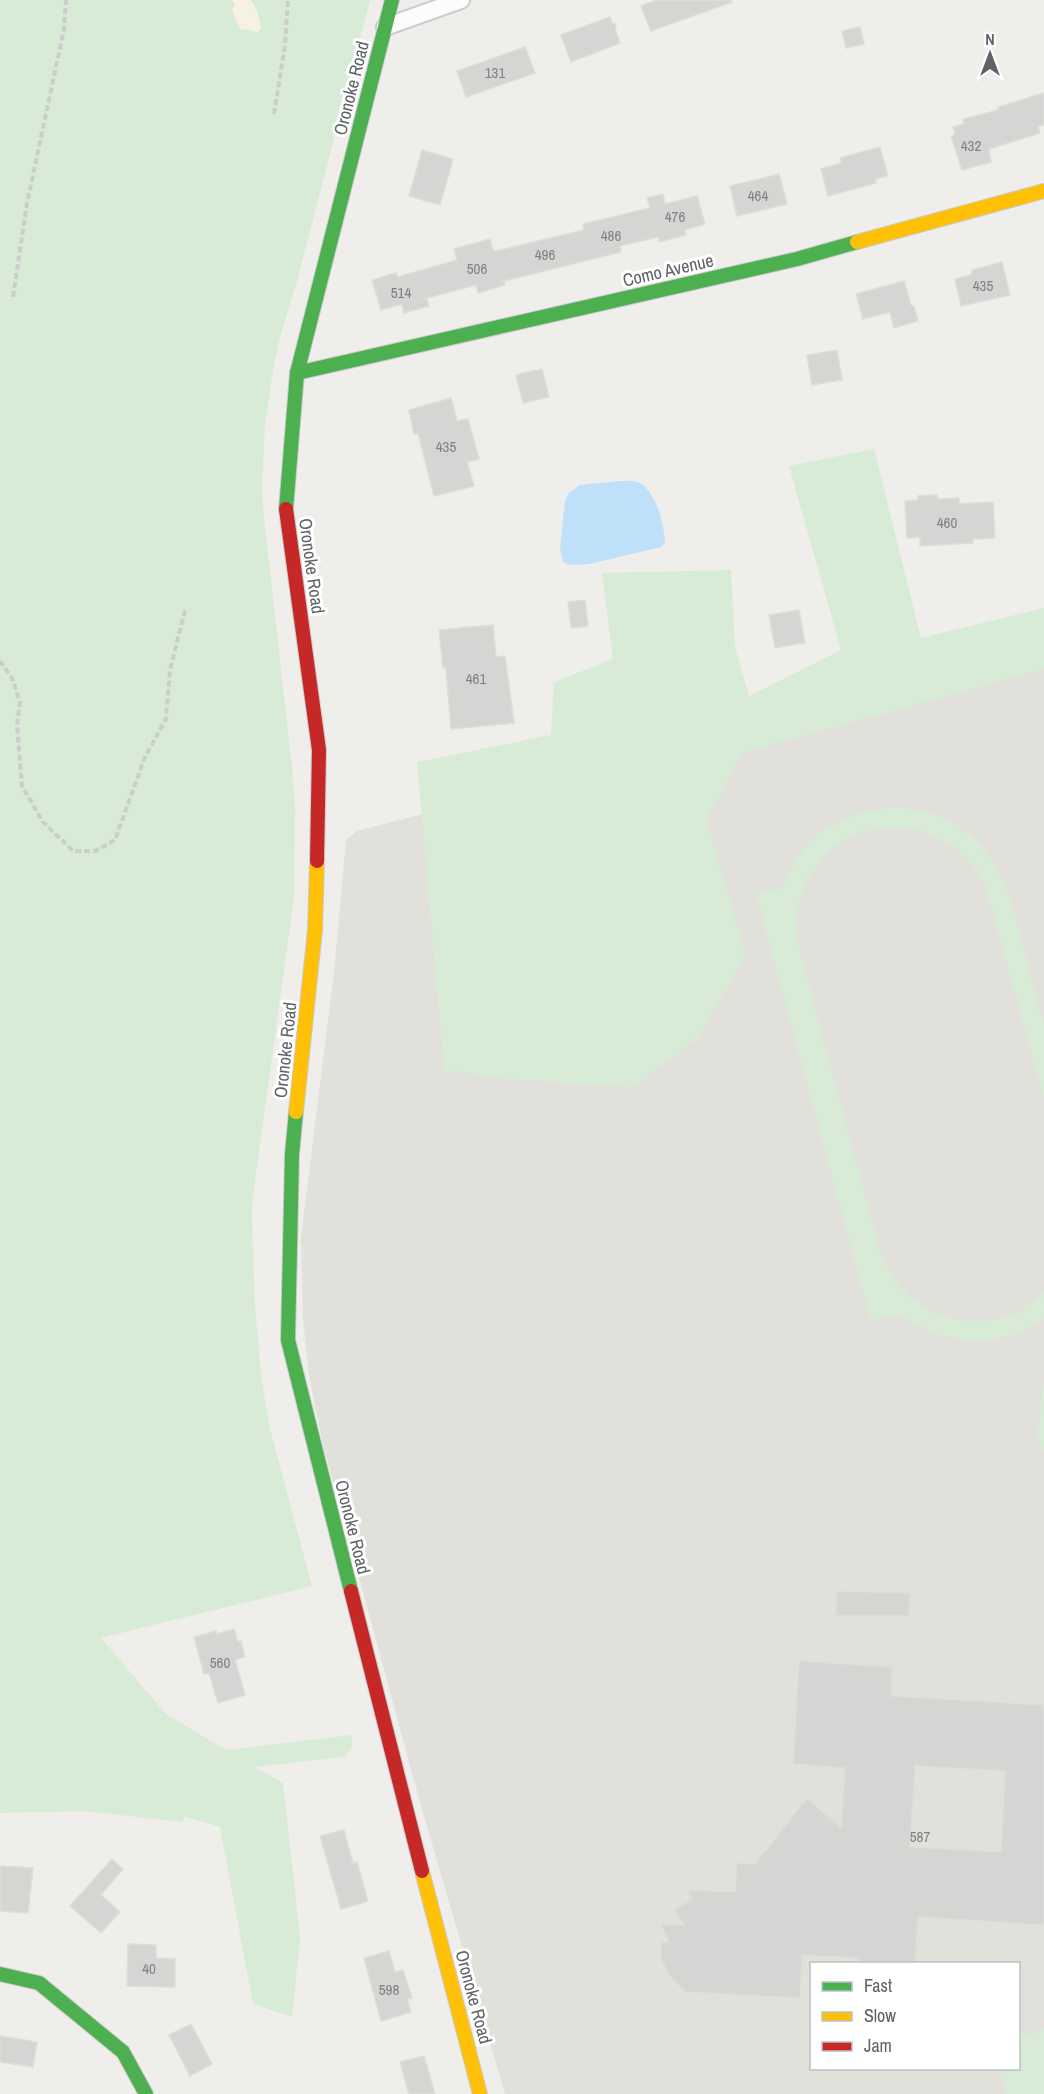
<svg xmlns="http://www.w3.org/2000/svg" width="1044" height="2094" font-family="'Archivo Narrow',sans-serif">
<rect width="100%" height="100%" fill="#efeeea"/>
<path fill="#e2e0da" fill-rule="evenodd" d="M 1044,652 L 1044,2094 L 505,2094 L 419,1799 L 322,1440 L 309,1374 L 303,1319 L 301,1238 L 334,972 L 346,840 L 357,831 ZM 812,1964 L 1018,1964 L 1018,2068 L 812,2068 Z"/>
<g fill="#d8ebd6">
<polygon points="0,0 370,0 296,285 281,334 274,364 265,425 262,487 264,518 292,767 295,807 294,897 253,1196 252,1218 255,1307 262,1382 270,1429 312,1586 101,1638 166,1714 226,1750 352,1735 352,1748 344,1757 256,1767 283,1783 300,1938 292,2017 253,2004 220,1827 184,1816 183,1822 83,1811 0,1813"/>
<polygon points="874,449 921,638 1044,608 1044,669 742,753 706,820 746,955 699,1037 633,1087 518,1080 444,1070 417,762 551,735 554,682 613,659 602,573 731,570 735,647 749,696 841,650 789,466"/>
<path d="M 900,807 C 956,814 989,841 1009,894 L 1044,1024 L 1044,1099 L 985,885 C 931,785 792,822 796,936 L 879,1248 C 896,1299 942,1328 995,1319 C 1013,1316 1031,1306 1044,1293 L 1044,1318 C 999,1352 940,1345 896,1312 L 896,1314 L 871,1321 L 756,894 L 782,887 C 802,834 845,809 900,807 Z"/>
<polygon points="1044,1384 1044,1453 1037,1433"/>
<polygon points="1044,2029 1044,2094 1007,2094 999,2069 1018,2068 1019,2037"/>
</g>
<path fill="#f6f1e1" d="M 232,0 L 251,0 C 258,9 259,18 261,29 L 257,32 L 240,29 L 232,10 L 235,5 Z"/>
<path fill="#bfe0f9" d="M 619,481 C 625,481 632,480 638,482 C 656,490 664,524 665,542 L 661,547 L 589,564 L 571,565 L 563,562 L 560,548 L 565,501 L 569,493 L 580,485 Z"/>
<g fill="#d6d5d3" stroke="#deddd9" stroke-width="1.5" fill-rule="evenodd">
<polygon points="657,0 731,0 732,2 651,31 641,6"/>
<polygon points="610,17 612,23 616,24 615,29 620,43 571,62 561,35"/>
<polygon points="860,27 864,44 846,48 842,31"/>
<polygon points="525,47 535,73 466,97 457,71"/>
<polygon points="1044,93 1044,125 1038,126 1040,133 989,149 991,162 962,170 951,136 955,135 953,127 964,124 963,119 999,110 998,107"/>
<polygon points="880,147 888,176 875,179 876,183 828,196 821,169 842,163 840,158"/>
<polygon points="422,150 453,159 440,205 409,196"/>
<polygon points="779,174 787,204 737,216 730,186"/>
<polygon points="663,194 665,204 697,196 705,224 685,230 686,235 659,242 658,237 620,246 621,252 504,281 505,285 478,293 476,285 427,298 429,306 404,313 402,304 381,310 372,280 396,273 398,277 457,260 454,249 490,239 493,250 496,251 584,230 583,224 650,208 647,198"/>
<polygon points="1002,262 1010,295 961,306 955,279 971,275 972,270"/>
<polygon points="904,281 911,305 914,306 918,321 894,328 890,312 863,319 856,294"/>
<polygon points="837,350 842,380 812,385 807,355"/>
<polygon points="542,369 549,397 523,403 516,375"/>
<polygon points="451,398 457,421 468,419 479,459 467,462 474,486 434,496 418,433 414,434 409,410"/>
<polygon points="937,495 938,499 959,498 959,504 993,502 995,538 973,539 973,543 920,546 920,537 907,538 905,501 918,500 918,496"/>
<polygon points="585,600 588,626 571,628 568,602"/>
<polygon points="799,610 805,643 775,648 769,615"/>
<polygon points="493,625 496,657 505,656 514,723 451,729 446,668 443,668 439,630"/>
<polygon points="837,1591 910,1593 909,1616 836,1615"/>
<polygon points="234,1629 238,1642 241,1641 245,1657 235,1660 245,1695 218,1703 209,1673 204,1674 194,1637 216,1631 217,1634"/>
<path d="M 799,1661 L 892,1667 L 891,1696 L 1044,1705 L 1044,1925 L 918,1917 L 915,1964 L 858,1964 L 859,1958 L 802,1955 L 800,1998 L 685,1992 L 669,1975 L 661,1959 L 661,1942 L 669,1942 L 661,1924 L 684,1925 L 674,1911 L 692,1899 L 688,1890 L 735,1892 L 737,1863 L 755,1864 L 807,1798 L 841,1828 L 845,1768 L 793,1764 ZM 915,1766 L 1005,1771 L 1001,1852 L 910,1847 Z"/>
<polygon points="344,1830 353,1863 357,1862 368,1901 341,1909 320,1836"/>
<polygon points="112,1859 123,1869 101,1895 120,1912 101,1933 70,1906"/>
<polygon points="0,1866 33,1868 28,1913 0,1911"/>
<polygon points="128,1944 156,1945 156,1958 175,1959 175,1987 127,1986"/>
<polygon points="389,1951 395,1972 403,1970 412,1998 407,1999 411,2012 381,2021 364,1958"/>
<polygon points="191,2024 212,2064 190,2076 169,2035"/>
<polygon points="0,2036 37,2042 33,2067 0,2062"/>
<polygon points="424,2056 435,2094 409,2094 400,2062"/>
</g>
<g fill="none" stroke-linecap="round" stroke-linejoin="round">
<defs>
<polyline id="street" points="385,27 461,0"/>
<g id="fast">
<polyline points="297,373 797,259 857,242"/>
<polyline points="286,509 297,373 392,0"/>
<polyline points="296,1112 292,1154 288,1340 351,1591"/>
<polyline points="0,1974 39,1983 123,2052 146,2094"/>
</g>
<g id="slow">
<polyline points="857,242 1044,191"/>
<polyline points="296,1112 315,930 317,861"/>
<polyline points="422,1871 480,2094"/>
</g>
<g id="jam">
<polyline points="286,509 319,750 317,861"/>
<polyline points="351,1591 422,1871"/>
</g>
</defs>
<use href="#street" stroke="#cbcccc" stroke-width="20"/>
<use href="#fast" stroke="#cacacb" stroke-width="16"/>
<use href="#slow" stroke="#cacacb" stroke-width="16"/>
<use href="#jam" stroke="#cacacb" stroke-width="16"/>
<g stroke="#cacfcc" stroke-width="4" stroke-dasharray="6 3" stroke-linecap="butt">
<polyline points="274,114 285,45 288,0"/>
<polyline points="13,297 27,203 64,29 66,0"/>
<polyline points="0,661 13,680 20,703 17,725 22,786 43,822 73,851 95,851 115,840 145,757 166,719 170,670 185,610"/>
</g>
<use href="#street" stroke="#fdfcfc" stroke-width="16"/>
<use href="#fast" stroke="#4caf50" stroke-width="14"/>
<use href="#slow" stroke="#ffc107" stroke-width="14"/>
<use href="#jam" stroke="#c62828" stroke-width="14"/>
</g>
<g text-anchor="middle" dominant-baseline="central" stroke-width="6" stroke-linejoin="round" paint-order="stroke">
<g font-size="15" fill="#7e8184">
<text x="495" y="72">131</text>
<text x="971" y="145">432</text>
<text x="758" y="195">464</text>
<text x="675" y="216">476</text>
<text x="611" y="235">486</text>
<text x="545" y="254">496</text>
<text x="477" y="268">506</text>
<text x="983" y="285">435</text>
<text x="401" y="292">514</text>
<text x="446" y="446">435</text>
<text x="947" y="522">460</text>
<text x="476" y="678">461</text>
<text x="220" y="1662">560</text>
<text x="920" y="1836">587</text>
<text x="149" y="1968">40</text>
<text x="389" y="1989">598</text>
</g>
<g font-size="18" fill="#5f6368" stroke="#fff">
<text transform="translate(351 88) rotate(-76)">Oronoke Road</text>
<text transform="translate(668 270) rotate(-13)">Como Avenue</text>
<text transform="translate(312 566) rotate(82)">Oronoke Road</text>
<text transform="translate(285 1050) rotate(-84)">Oronoke Road</text>
<text transform="translate(353 1527) rotate(76)">Oronoke Road</text>
<text transform="translate(474 1997) rotate(75)">Oronoke Road</text>
</g>
</g>
<rect x="810" y="1962" width="210" height="108" fill="#ffffff" stroke="#bfc1c3" stroke-width="1.5"/>
<rect x="822" y="1982" width="30" height="9" fill="#4caf50" stroke="#bfc1c3" stroke-width="1.5"/>
<text x="864" y="1992" font-size="18" fill="#5f6368">Fast</text>
<rect x="822" y="2012" width="30" height="9" fill="#ffc107" stroke="#bfc1c3" stroke-width="1.5"/>
<text x="864" y="2022" font-size="18" fill="#5f6368">Slow</text>
<rect x="822" y="2042" width="30" height="9" fill="#c62828" stroke="#bfc1c3" stroke-width="1.5"/>
<text x="864" y="2052" font-size="18" fill="#5f6368">Jam</text>
<g transform="translate(990 54)" stroke="#ffffff" stroke-width="4.5" paint-order="stroke">
<path d="M0-4.5L10 22L0 15L-10 22Z" fill="#5f6368"/>
<text y="-9" font-size="16" font-weight="bold" text-anchor="middle" fill="#5f6368">N</text>
</g>
</svg>
